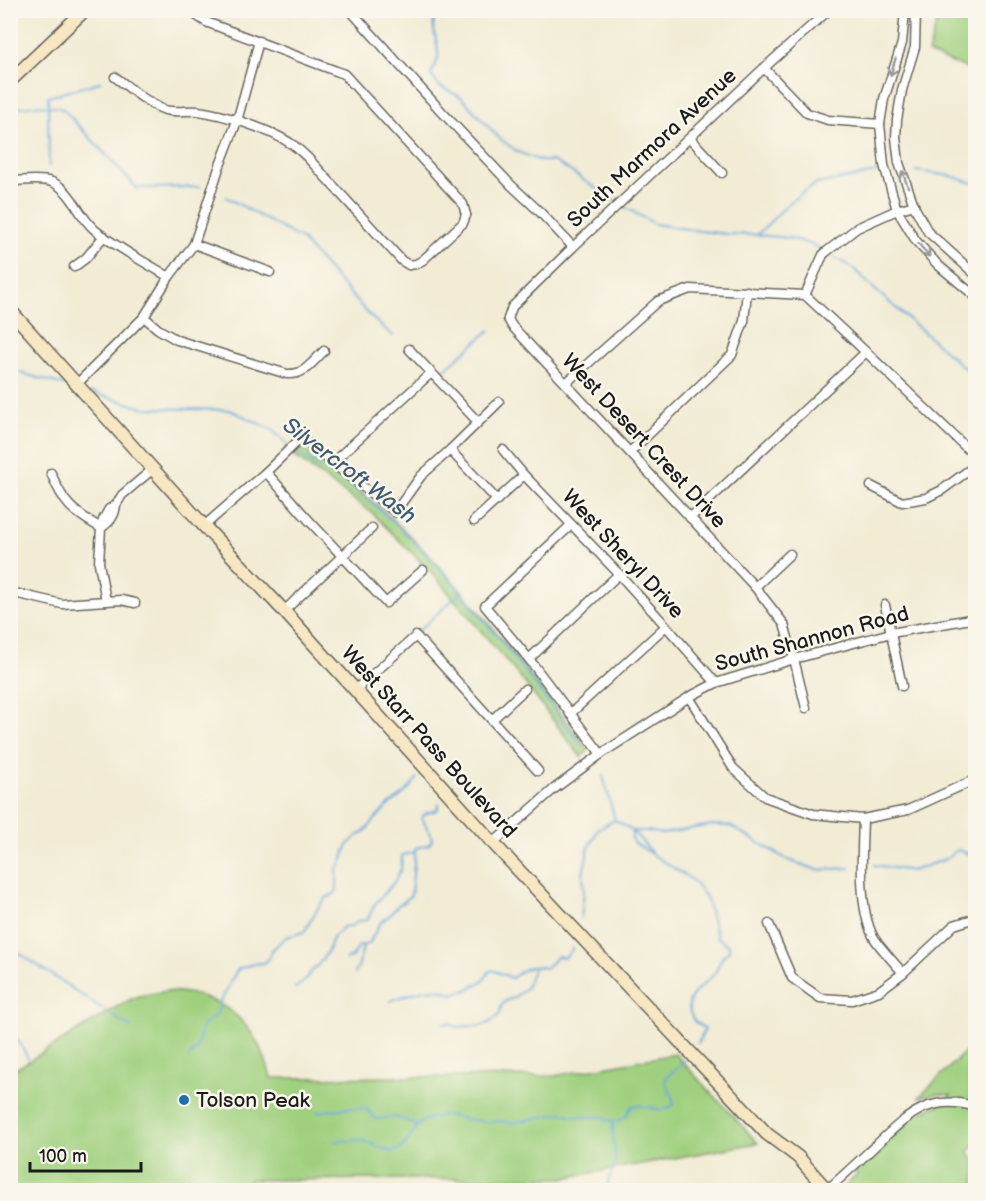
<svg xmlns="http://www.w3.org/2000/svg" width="986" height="1201" font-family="'Balsamiq Sans',sans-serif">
<rect width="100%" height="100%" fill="#fbf7ec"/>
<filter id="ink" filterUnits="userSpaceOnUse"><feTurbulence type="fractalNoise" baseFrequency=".0167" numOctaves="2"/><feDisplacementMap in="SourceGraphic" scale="12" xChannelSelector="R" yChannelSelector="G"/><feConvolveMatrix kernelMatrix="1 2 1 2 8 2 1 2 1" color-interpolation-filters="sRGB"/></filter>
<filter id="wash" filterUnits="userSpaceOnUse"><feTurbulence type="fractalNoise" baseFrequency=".008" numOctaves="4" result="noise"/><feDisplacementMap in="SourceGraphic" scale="24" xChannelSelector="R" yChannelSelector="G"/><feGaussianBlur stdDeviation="1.35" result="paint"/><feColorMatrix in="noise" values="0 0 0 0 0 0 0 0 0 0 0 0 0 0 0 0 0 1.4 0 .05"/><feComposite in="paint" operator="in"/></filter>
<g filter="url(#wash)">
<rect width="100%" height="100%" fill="#f2ecd5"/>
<g fill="#a0d07f" stroke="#5e764e" stroke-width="1.5">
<polygon points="940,11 975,11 975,72 928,53"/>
<path d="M 302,448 C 331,470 362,491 388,515 C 464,585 525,669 589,750 L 581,757 L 524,682 L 432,573 L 372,513 L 294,456 Z"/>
<path d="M 166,991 C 224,992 257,1024 271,1078 L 554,1076 L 675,1054 L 758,1143 L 563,1178 L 250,1180 L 246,1190 L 11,1190 L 11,1072 L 123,1003 L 139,996 Z"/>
<polygon points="975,1042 975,1145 968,1152 975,1160 975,1190 841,1190 857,1175 854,1166 904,1119 946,1102 951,1095 936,1094 919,1097"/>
</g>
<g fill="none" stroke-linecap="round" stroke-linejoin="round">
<g stroke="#66a7da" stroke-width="2">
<path d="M 437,10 C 428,31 439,37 438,56 C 438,62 433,69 431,75 L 439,86 L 461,97 L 500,139 L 518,152 L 541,161 L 553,161 L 567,169 L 616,202"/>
<path d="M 10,110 C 30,104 43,104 63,109 L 137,188 L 200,187"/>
<polyline points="49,166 48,97 100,82"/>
<polyline points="916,171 951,176 976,184"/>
<polyline points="226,197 301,239 371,317 393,336"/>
<polyline points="621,205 655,224 700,231 727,234 757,235 787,205 802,193 816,184 865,175 879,171"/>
<path d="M 758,235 C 784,237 801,238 824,251"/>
<polyline points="829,254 854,269 871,286 976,378"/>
<polyline points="439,374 490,330"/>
<polyline points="10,376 17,372 74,388"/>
<polyline points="91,392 144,408 230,410 273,430 288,445"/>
<path d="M 292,449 L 298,455 C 316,465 336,475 352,487 C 444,557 511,655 581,745"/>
<polyline points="416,633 459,594 459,592"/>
<polyline points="603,776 615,820 633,831 648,831 662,834 712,825 730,826 788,860 818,870 850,868"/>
<polyline points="633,831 651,852"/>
<path d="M 633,832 L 632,837 L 633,842 L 692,880 L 706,897 L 717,937 L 729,946 L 729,951 C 718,958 721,965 714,974 C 705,986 684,994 690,1012 C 691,1015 692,1018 694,1021 C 697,1024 702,1026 705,1029 L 698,1043"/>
<polyline points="874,865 912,871 943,860 958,850 969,854 976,852"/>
<polyline points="581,918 584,892 583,873 589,847 598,829 615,820"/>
<polyline points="10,947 131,1028"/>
<polyline points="346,960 352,957 359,946 369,944 380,923 390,915 399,904 404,902 411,895 415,853"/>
<polyline points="355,974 359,964 363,946"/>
<path d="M 295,988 L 306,980 L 309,974 L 318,965 L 328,951 L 333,938 L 337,933 L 345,926 L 352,926 L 358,921 L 366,920 L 369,917 L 375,904 L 395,881 L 401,869 L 402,856 C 406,853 411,854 415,852 L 416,848 L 428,845 L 431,842 L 432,838 L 422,818 C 425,810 432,814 438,809 L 439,804"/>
<path d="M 390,1001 C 409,994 433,983 452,994 C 466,991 483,985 489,972 L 492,970 L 512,978 C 527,967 528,965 546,968 L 558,956 L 564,958 L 569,954 L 573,948"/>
<polyline points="444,1023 450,1023 456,1027 481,1026 490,1022 500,1014 501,1006 506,1001 515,997 526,988 534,967"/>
<polyline points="10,1034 18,1040 28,1058"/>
<path d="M 189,1057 L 197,1048 L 202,1027 L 206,1022 L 215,1016 L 218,1011 L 220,1002 L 236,972 L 238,969 L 253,964 L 264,963 L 268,960 L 272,950 L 286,937 L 304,932 L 318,908 L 326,898 L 334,894 L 337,890 L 337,869 C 344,863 343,852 349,844 C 354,836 362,835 367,829 C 374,821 381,812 390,804 C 401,796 410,790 417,778"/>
<polyline points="318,1112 347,1108 367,1109 376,1119 395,1117 406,1120 417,1126 424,1120 444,1115 485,1122 500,1121 510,1123 563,1113 580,1117 604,1117 606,1120 614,1121"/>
<polyline points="335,1141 361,1140 392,1152 400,1149 410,1138 417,1126"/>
<polyline points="132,1190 135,1185"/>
<path d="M 606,1190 C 607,1179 615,1170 615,1158 C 616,1145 610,1133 614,1121 C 624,1120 628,1116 631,1106 C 646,1102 663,1117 674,1104 C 673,1095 668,1089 665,1080 C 670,1071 680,1069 685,1060"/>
</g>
</g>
</g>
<g filter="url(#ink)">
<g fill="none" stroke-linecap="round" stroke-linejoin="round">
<defs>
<g id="street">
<polyline points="188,10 206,22 344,74 463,204 466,215"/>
<polyline points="350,10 442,112 511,185 540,212 573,247"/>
<polyline points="905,10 902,43 884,99 880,124 884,165 897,210 916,241 938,265 976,297"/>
<polyline points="916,10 915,47 902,90 897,120 896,137 899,163 915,208 928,232 976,275"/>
<polyline points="10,12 12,10"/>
<polyline points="764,68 807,113 828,120 880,124"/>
<path d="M 115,77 C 129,87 149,105 165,110 C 176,113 187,110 198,111 C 223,114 272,130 293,145 C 298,148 302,153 307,157 L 402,261 L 409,265"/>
<polyline points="690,138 722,173"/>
<path d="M 10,181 C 23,181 40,178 52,182 C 73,191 78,216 95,230 C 117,248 145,262 169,277"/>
<polyline points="194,244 270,272"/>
<polyline points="409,265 416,264 423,260 463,223 466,215"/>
<polyline points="74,267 86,258 104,236"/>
<polyline points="805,295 823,255 826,252 857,228 897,210 914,205"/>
<path d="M 144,317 L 158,329 L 177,340 L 287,374 C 305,375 311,363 324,351"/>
<polyline points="508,319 512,326 755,587 784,624 794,659 806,708"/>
<polyline points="508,319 512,307 573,247 764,68 829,10"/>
<polyline points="409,349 478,422"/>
<polyline points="566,383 658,301 690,289 805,295 866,352 976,457"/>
<polyline points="77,384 144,317 169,277 194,244 219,168 237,121 259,41"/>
<polyline points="450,450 497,500"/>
<polyline points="503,450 524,475 619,574 666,626 716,683"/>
<polyline points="630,452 732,355 744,321 747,291"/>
<polyline points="333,462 431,373"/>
<polyline points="266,472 303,514 386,603 423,570"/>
<path d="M 51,473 C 64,505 72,511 101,528 L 99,563 L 106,601"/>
<polyline points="871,486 902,502 926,498 942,490 976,465"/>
<path d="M 116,505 C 115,516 110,522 101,528 L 103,520 L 109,509 L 116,505 L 122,495 L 153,469"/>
<polyline points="690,518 866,352"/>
<polyline points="474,521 524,475"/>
<polyline points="571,525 485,606 529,659 601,754"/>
<polyline points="204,526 266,472 301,438 395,512 421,476 450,450 499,402"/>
<polyline points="755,587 790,554"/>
<polyline points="10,592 62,604 121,600 135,603"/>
<polyline points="885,605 902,686"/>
<polyline points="284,611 372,528"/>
<polyline points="529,659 619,574"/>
<polyline points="355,690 416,636 538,771"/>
<polyline points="689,697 733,768 765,797 813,814 863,819 908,810 976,779"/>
<polyline points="570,714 666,626"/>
<polyline points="492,720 525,689"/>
<path d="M 863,819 C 862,852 858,907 873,936 C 878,946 895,963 903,973"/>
<polyline points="493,843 554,789 601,754 689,697 716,683 794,659 891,633 976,618"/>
<polyline points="769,924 792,978 820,998 852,1000 879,991 903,973 954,925 976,918"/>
<path d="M 827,1190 C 843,1176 859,1161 875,1146 C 906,1117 929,1092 976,1107"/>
</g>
<g id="secondary">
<polyline points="10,81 85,10"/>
<polyline points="10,310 204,526 284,611 493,843 767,1134 798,1157 827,1190"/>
</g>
</defs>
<use href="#street" stroke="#67655d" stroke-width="11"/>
<use href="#secondary" stroke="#67655d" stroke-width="15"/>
<use href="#street" stroke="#fff" stroke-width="8"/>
<use href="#secondary" stroke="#f7e8c3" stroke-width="12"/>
</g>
<defs><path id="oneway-shaft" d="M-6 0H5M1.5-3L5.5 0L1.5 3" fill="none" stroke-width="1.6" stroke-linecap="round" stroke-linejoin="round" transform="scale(1.5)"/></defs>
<g stroke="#999">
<use href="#oneway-shaft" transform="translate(893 67) rotate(107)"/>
<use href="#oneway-shaft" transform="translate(905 179) rotate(-110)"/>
<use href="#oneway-shaft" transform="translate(924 250) rotate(49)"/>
</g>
</g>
<circle fill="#1f6fb2" stroke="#fbf7ec" stroke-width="2" cx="184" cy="1100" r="6"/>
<g text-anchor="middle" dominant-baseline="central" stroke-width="5" stroke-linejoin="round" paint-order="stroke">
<g font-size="21" fill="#1c1c1c" stroke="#fbf7ec">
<text transform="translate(652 148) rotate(-43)">South Marmora Avenue</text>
<text transform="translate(644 441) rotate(47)">West Desert Crest Drive</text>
<text transform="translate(623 554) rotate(47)">West Sheryl Drive</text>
<text transform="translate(812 639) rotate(-15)">South Shannon Road</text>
<text transform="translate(429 742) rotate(48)">West Starr Pass Boulevard</text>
</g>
<g font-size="21" fill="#1c1c1c" stroke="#fbf7ec" text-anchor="start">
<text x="196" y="1100">Tolson Peak</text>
</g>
<g font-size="22" font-style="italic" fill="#3d5b71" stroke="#fbf7ec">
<text transform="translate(349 471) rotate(37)">Silvercroft Wash</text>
</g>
</g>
<rect width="986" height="1201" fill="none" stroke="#fbf7ec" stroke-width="36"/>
<path d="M30 1162v9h111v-9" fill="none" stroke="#1c1c1c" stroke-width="3"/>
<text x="39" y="1162" font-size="18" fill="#1c1c1c" stroke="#fbf7ec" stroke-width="4.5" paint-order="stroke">100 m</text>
</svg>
